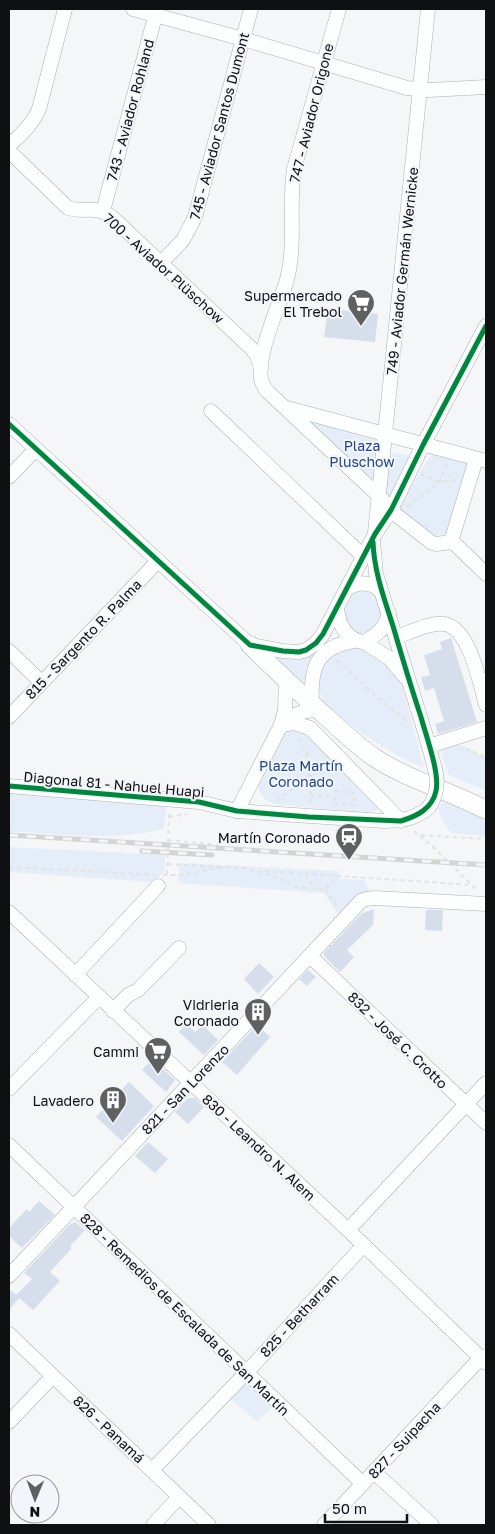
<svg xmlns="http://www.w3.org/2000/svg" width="495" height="1534" font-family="'Golos Text',sans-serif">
<rect width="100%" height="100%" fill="#f4f6f8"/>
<g fill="#e5edf9">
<polygon points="314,420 380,442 373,479 370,481 310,426 311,422"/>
<polygon points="396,453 409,456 411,459 393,497 389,497 386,495 388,461 391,455"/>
<polygon points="432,453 469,460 448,533 436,536 400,512 399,506"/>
<path d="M 363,588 L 373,590 C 388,608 383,620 367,634 C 339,633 338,598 363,588 Z"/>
<path d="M 348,647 L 363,647 L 399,674 L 424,768 C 399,758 322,714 317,685 C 317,681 320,674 321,670 C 324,656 335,651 348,647 Z"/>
<polygon points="314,652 304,682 271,653"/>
<polygon points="294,728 306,733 379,808 377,810 366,813 275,804 266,800 259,791 258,780 284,731"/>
<polygon points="456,743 486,758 486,791 449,775 439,747"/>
<path d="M 9,792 L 167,802 L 164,829 C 113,841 60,834 9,831 Z"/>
<polygon points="443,802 463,808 486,821 486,836 451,833 442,820 438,808"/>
<polygon points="9,847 165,855 165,871 153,882 9,872"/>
<polygon points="180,863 339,871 339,879 364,880 372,896 341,918 324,893 178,883"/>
<polygon points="245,1380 273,1406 257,1422 229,1397"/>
</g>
<g fill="#d7deeb">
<polygon points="328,309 378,314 375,342 324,337"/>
<polygon points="451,638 477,722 438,734 435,724 444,721 434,688 425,691 421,677 430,675 424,655 442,649 440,642"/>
<polygon points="374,909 373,925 347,950 354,957 340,972 324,956 324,953 361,914"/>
<polygon points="426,910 443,910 442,931 425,930"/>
<polygon points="259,963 274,977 258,994 244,979"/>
<polygon points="308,970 316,977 307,986 299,979"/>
<polygon points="186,1024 195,1032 203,1025 218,1040 204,1055 179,1032"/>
<polygon points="257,1025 270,1037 237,1075 222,1062"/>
<polygon points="152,1059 175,1080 166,1092 142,1070"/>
<polygon points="129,1082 154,1106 122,1141 96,1117"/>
<polygon points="188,1098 195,1098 204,1107 188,1124 175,1112"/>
<polygon points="148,1142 168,1159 155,1173 135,1156"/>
<polygon points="39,1201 55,1215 22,1248 9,1236 9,1228 27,1209 29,1212"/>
<polygon points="75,1222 85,1230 70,1246 72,1248 50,1272 60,1281 33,1310 19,1298 9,1310 9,1289 16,1295 32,1279 24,1273 71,1223 72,1224"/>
</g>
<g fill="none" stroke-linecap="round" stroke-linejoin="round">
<defs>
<g id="minor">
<polyline points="133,9 243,39 407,88 429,90 486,87"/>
<path d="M 339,9 L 294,169 C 288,207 297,245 286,283 C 279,305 254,361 262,382 C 263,386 265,389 268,392 L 379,496 L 395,514 L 432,543 L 436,544 L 451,542 L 456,545 L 486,574"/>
<path d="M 9,145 C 22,135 32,125 39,109 L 65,9"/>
<path d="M 9,151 L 68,208 C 86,214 94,203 113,218 L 252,349 L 257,356 L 261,368"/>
<polyline points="103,211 157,9"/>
<polyline points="161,263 183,240 195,217 251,9"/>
<polyline points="287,408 486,461"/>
<polyline points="211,411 364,557"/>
<polyline points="9,424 250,645 283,651 299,652 306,650 316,643 323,634 375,534 391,510 423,445 486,326"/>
<polyline points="9,477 36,449"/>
<polyline points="375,533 428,9"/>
<polyline points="373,541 376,574 426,736 435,769"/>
<polyline points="451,542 476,459"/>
<path d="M 347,589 C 359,581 371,581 382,592"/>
<path d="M 337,608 C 339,625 346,640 364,642 C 377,635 385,629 389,613"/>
<path d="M 396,637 C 411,632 430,622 445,624 C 470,629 480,684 486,705"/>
<polyline points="364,642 389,658 405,677"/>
<polyline points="9,651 41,682"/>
<path d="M 312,703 C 310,669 316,647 354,641"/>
<polyline points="9,717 158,561"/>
<path d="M 282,724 C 294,714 303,710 319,710"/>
<polyline points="281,725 294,723 310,728 401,821"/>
<polyline points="429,746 486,728"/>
<path d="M 9,786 L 199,802 L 237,811 L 384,821 C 401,821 416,819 429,807"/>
<polyline points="237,811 281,725 285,710 286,680"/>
<polyline points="9,912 348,1230 486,1363"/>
<polyline points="310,956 486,1123"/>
<polyline points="75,975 158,886"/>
<polyline points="113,1011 128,995 138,990 179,948"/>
<polyline points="9,1089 99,997"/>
<polyline points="9,1145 362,1483"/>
<polyline points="348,1230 486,1083"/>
<polyline points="9,1276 361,901 366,899 375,898 486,904"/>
<polyline points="9,1334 209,1525"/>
<polyline points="9,1422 53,1376"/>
<polyline points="152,1470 246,1373 363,1246"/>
<polyline points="374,1472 432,1525"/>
<polyline points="153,1525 179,1497"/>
<polyline points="324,1525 474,1365 486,1356"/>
</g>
<path id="major" d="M 250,645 C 276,671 303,696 331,721 C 345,734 359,747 375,758 C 409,780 450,791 486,810"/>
</defs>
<use href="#minor" stroke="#aeb0b2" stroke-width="15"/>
<use href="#major" stroke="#aeb0b2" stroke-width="19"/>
<g stroke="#e1e2e2" stroke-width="2" stroke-dasharray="4 4" stroke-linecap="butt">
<polyline points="421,474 439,482 458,480"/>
<polyline points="407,507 439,482 447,464"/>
<polyline points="337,660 369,690 409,723"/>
<polyline points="300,738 312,766"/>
<polyline points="466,748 486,758"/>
<circle cx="312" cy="771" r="4.5"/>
<polyline points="317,770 337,773"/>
<polygon points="335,791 355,793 354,805 334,804"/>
<polyline points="310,795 334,797"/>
<polyline points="277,801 310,775"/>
<polyline points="310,803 312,775"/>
<polyline points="169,817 187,814"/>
<polyline points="414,831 432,846 475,888 476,891"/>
<polyline points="421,835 486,839"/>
<polyline points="168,840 221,845"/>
<polyline points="168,864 222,867"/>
<polyline points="9,867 154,875"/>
<polyline points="265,871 472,885"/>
<polyline points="167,874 169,812"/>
<polyline points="163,875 182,875 224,867 245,868 277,877 295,887 325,889 338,877"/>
<polyline points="305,875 315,889"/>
<polyline points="325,889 338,908"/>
</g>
<use href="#minor" stroke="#fdfefe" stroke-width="14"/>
<use href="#major" stroke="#fdfefe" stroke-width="18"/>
<defs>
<g id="rail">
<polyline points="9,835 486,865"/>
<polyline points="142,851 212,855"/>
</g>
</defs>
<use href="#rail" stroke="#d4d4d4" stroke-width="5"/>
<use href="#rail" stroke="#f2f5fa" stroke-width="3" stroke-dasharray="9" stroke-linecap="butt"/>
<defs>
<path id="minor-bridge" d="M 429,807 C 437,795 439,784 435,769"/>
</defs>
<use href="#minor-bridge" stroke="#aeb0b2" stroke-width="15" stroke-linecap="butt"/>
<use href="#minor-bridge" stroke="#fdfefe" stroke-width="14"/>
<defs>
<g id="cycleway">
<polyline points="9,424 250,645 283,651 299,652 306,650 316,643 323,634 375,534 391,510 423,445 486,326"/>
<path d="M 9,786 L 199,802 L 237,811 L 309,817 L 401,821 C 417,816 432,809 436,791 C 440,773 426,736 421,717 C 411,687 402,657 393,626 C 384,598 374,571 373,542"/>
</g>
</defs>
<use href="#cycleway" stroke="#f2f5fa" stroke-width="8"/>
<use href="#cycleway" stroke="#00873e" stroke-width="5"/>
</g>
<defs>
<symbol id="supermarket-pin" viewBox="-11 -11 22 30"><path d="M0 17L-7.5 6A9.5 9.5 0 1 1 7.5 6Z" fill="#5f6062" stroke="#f2f5fa"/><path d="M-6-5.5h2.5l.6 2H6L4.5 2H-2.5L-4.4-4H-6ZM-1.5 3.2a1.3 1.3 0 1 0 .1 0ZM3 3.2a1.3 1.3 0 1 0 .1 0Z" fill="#fff"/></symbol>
<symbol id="station-pin" viewBox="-11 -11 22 30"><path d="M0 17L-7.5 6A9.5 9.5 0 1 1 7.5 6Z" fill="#5f6062" stroke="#f2f5fa"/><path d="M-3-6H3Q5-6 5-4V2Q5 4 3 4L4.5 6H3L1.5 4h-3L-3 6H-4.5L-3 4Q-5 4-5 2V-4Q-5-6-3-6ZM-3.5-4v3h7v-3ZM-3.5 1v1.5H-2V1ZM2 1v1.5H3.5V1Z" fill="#fff"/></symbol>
<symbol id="building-pin" viewBox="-11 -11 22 30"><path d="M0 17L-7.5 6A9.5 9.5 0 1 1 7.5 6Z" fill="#5f6062" stroke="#f2f5fa"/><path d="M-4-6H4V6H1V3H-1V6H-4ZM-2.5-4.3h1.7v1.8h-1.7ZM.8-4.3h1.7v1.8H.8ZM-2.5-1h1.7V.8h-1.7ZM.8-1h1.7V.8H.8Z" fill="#fff"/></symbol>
</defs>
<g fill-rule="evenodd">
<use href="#supermarket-pin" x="345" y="287" width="32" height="43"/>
<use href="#station-pin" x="333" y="821" width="32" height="43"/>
<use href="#building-pin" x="242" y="996" width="32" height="43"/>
<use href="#supermarket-pin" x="142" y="1035" width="32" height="43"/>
<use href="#building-pin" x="97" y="1084" width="32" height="43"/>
</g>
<g text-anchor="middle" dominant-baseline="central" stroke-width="4" stroke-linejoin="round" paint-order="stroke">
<g font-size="14" fill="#0f1012" stroke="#f2f5fa">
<text transform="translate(130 110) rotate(-75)">743 - Aviador Rohland</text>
<text transform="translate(311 113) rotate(-76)">747 - Aviador Origone</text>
<text transform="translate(219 126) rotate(-75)">745 - Aviador Santos Dumont</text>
<text transform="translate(164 268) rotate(42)">700 - Aviador Plüschow</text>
<text transform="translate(402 271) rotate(-84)">749 - Aviador Germán Wernicke</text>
<text transform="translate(83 639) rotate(-46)">815 - Sargento R. Palma</text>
<text transform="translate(114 784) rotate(5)">Diagonal 81 - Nahuel Huapi</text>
<text transform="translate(398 1040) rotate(44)">832 - José C. Crotto</text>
<text transform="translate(185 1089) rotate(-46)">821 - San Lorenzo</text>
<text transform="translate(259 1147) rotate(43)">830 - Leandro N. Alem</text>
<text transform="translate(185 1314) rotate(44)">828 - Remedios de Escalada de San Martín</text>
<text transform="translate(299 1315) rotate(-47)">825 - Betharram</text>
<text transform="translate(109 1429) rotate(43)">826 - Panamá</text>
<text transform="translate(404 1440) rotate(-47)">827 - Suipacha</text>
</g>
<g font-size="14" fill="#0f1012" stroke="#f2f5fa" text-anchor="end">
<text x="342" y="295">Supermercado<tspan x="342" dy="16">El Trebol</tspan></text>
<text x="330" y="837">Martín Coronado</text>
<text x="239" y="1004">Vidrieria<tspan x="239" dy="16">Coronado</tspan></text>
<text x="139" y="1051">Cammi</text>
<text x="94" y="1100">Lavadero</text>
</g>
<g font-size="14" fill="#1f4489" stroke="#f2f5fa">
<text x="362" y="445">Plaza<tspan x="362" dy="16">Pluschow</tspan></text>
<text x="301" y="765">Plaza Martín<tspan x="301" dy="16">Coronado</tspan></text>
</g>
</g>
<rect width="495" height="1534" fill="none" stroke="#0f1012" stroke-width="20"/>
<g transform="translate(35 1499) rotate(181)"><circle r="24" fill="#f2f5fa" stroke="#97999d"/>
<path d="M0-4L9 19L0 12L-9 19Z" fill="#5f6062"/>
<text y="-8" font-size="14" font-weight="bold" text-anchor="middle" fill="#0f1012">N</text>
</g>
<path d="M325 1514v8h82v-8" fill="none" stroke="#0f1012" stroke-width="2.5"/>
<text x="332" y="1514" font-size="15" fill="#0f1012" stroke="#f2f5fa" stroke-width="4" paint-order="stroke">50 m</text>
</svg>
